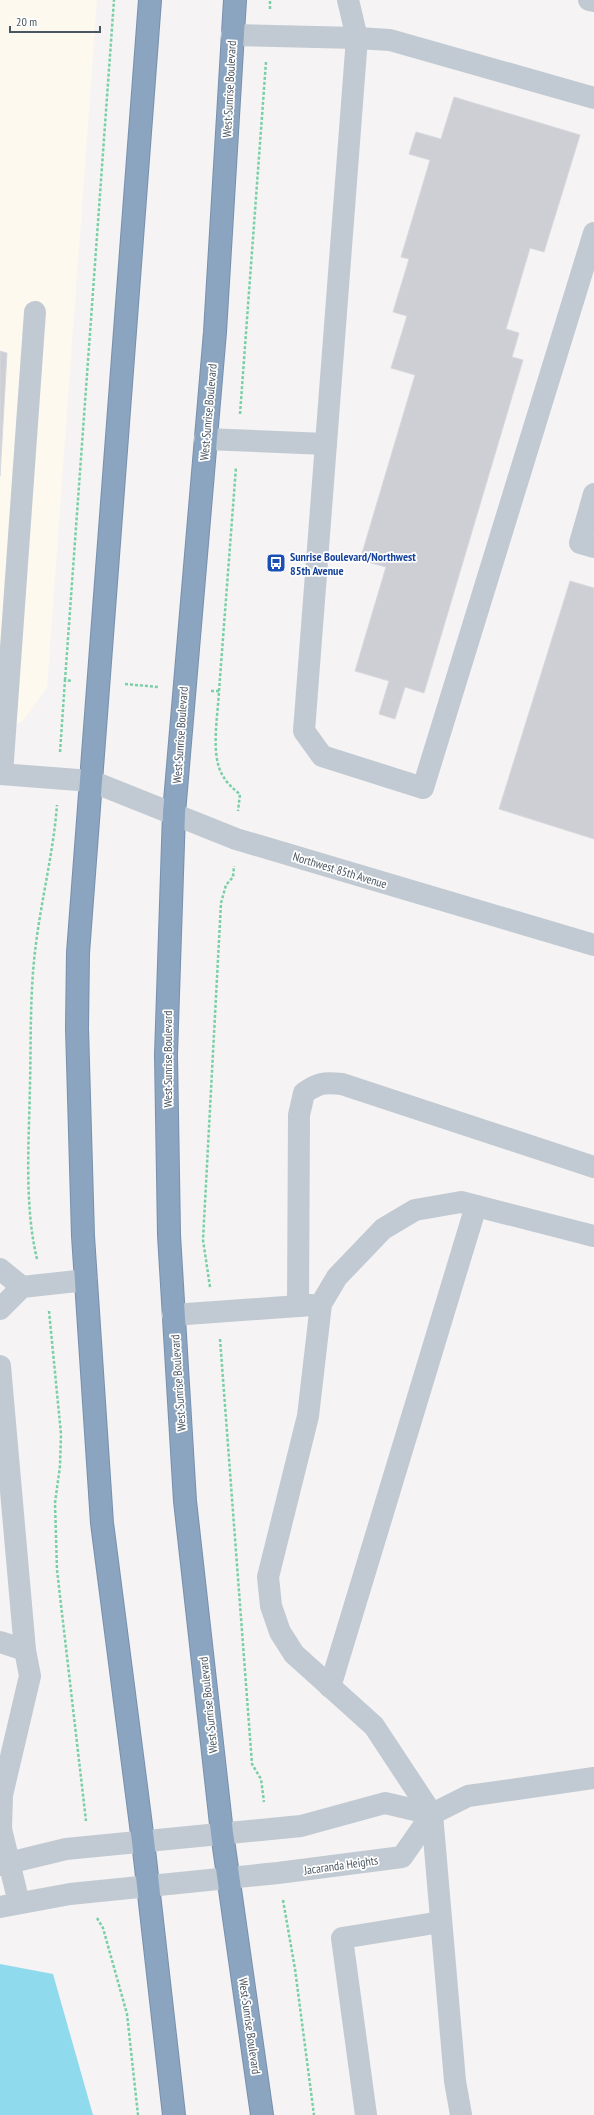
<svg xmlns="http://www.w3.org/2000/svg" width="594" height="2115" font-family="'PT Sans Narrow',sans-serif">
<rect width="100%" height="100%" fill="#f5f3f3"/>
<polygon fill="#fdf9ef" points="0,0 97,0 47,688 22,722 0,728"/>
<polygon fill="#90daee" points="0,1964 53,1974 93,2115 0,2115"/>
<g fill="#cdcfd5" stroke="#d7d9de">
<polygon points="454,97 580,135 544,252 530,248 506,329 519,333 512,357 523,360 424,693 405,687 395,719 379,714 389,681 355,671 386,567 360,560 415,375 391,368 407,316 393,312 409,259 401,257 430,160 409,154 416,132 441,139"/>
<polygon points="0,351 7,353 0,476"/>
<polygon points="570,581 594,588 594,839 499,809"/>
</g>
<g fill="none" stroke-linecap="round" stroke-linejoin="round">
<defs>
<g id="highway">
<polyline points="150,0 78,953 77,1028 83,1236 102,1523 143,1841 174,2115"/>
<polyline points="235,0 215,332 174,813 166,1055 169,1235 185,1501 222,1833 262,2115"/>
</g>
</defs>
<use href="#highway" stroke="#7690ad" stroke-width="24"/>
<g stroke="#7ad0a6" stroke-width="2.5" stroke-dasharray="3 2" stroke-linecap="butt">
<polyline points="270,9 270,0"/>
<polyline points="240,414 266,62"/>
<polyline points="65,680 114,0"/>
<polyline points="125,684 158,687"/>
<path d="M 211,691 L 219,691 C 218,715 210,756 223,776 C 227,783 233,789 240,794 L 238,811"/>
<polyline points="219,691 236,467"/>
<polyline points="60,752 65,680 72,681"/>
<path d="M 37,1259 C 24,1205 29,1141 30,1085 C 31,1043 30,1002 34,961 C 39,908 53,857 57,805"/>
<polyline points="210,1287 203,1240 221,903 226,885 233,877 234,866"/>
<polyline points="49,1311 61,1434 60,1466 55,1503 57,1570 86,1821"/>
<polyline points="220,1339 252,1764 261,1779 264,1802"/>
<polyline points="283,1900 295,1969 314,2115"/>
<polyline points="97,1918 103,1928 127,2014 138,2115"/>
</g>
<g stroke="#c1cad2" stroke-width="22">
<polyline points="348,0 357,38 390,40 594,98"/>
<polyline points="589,0 594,1"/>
<polyline points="232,35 357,38 304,731 322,756 423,788 594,233"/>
<polyline points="205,439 326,444"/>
<polyline points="594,494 580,543 594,547"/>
<polyline points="0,774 91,781 236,839 594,945"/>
<polyline points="2,774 35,312"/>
<polyline points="0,1269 22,1287"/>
<path d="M 298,1306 L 299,1115 L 304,1093 C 318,1083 324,1082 342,1084 L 594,1167"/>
<polyline points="0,1309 22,1287 86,1280"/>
<polyline points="173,1315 312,1305"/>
<polyline points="0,1366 25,1650"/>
<polyline points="0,1642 25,1650 30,1676 2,1795 1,1829 19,1903"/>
<polyline points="330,1687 476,1206"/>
<polyline points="0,1865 66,1849 301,1826 385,1803 432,1814"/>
<polyline points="0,1907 70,1894 278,1873 402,1857 432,1814 468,1796 594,1778"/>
<polyline points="366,2115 342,1938 441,1922"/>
<polyline points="461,2115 455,2081 432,1814 374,1726 294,1654 280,1632 271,1606 268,1577 308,1416 321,1304 337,1277 383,1229 415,1210 461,1202 594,1236"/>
</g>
<use href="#highway" stroke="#8ba5c1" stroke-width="22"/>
</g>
<defs>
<symbol id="bus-square" viewBox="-11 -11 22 22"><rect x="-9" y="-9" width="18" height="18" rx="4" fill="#1a4fb4" stroke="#fff"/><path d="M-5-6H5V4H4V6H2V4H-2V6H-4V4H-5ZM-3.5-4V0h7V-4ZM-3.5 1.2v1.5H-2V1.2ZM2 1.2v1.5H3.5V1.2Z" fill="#fff"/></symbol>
</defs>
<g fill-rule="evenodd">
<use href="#bus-square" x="265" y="552" width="22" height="22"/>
</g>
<g text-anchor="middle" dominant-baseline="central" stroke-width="3.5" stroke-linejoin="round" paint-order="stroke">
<g font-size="12" fill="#4a5661" stroke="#fff">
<text transform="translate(229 89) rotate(-87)">West Sunrise Boulevard</text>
<text transform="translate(208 412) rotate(-85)">West Sunrise Boulevard</text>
<text transform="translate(180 735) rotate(-86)">West Sunrise Boulevard</text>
<text transform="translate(340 870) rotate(17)">Northwest 85th Avenue</text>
<text transform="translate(167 1059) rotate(-90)">West Sunrise Boulevard</text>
<text transform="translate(178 1383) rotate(-94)">West Sunrise Boulevard</text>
<text transform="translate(208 1705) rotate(-96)">West Sunrise Boulevard</text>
<text transform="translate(341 1865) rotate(-8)">Jacaranda Heights</text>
<text transform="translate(250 2026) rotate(82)">West Sunrise Boulevard</text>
</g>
<g font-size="12" font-weight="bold" fill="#164399" stroke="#fff" text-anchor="start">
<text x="290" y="556">Sunrise Boulevard/Northwest<tspan x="290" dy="14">85th Avenue</tspan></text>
</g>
</g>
<path d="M10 26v6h90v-6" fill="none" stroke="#4a5661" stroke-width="2"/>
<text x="16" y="26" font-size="12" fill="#4a5661" stroke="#ffffff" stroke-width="3" paint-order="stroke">20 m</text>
</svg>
